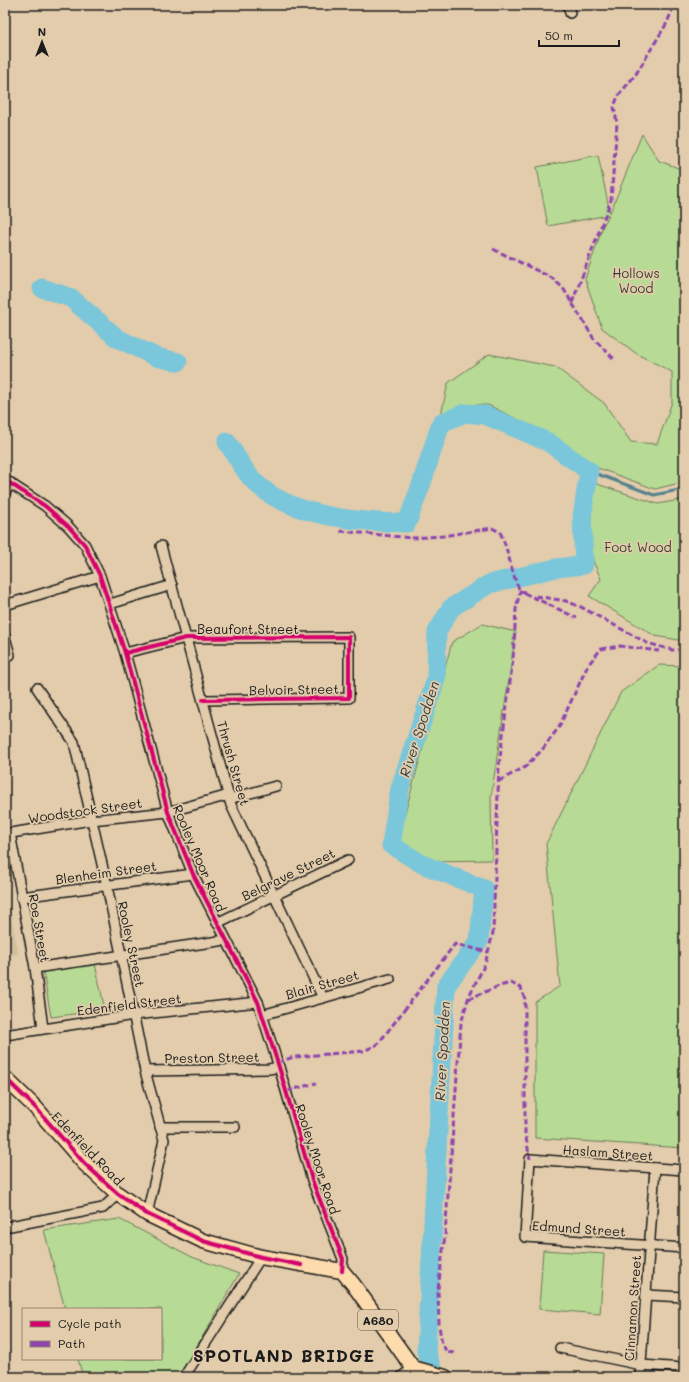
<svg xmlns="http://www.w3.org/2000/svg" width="689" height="1382" font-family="Mali,sans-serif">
<rect width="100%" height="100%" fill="#e2ccab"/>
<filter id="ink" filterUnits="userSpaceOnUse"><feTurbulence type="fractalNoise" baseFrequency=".025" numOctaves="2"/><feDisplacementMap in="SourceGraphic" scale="8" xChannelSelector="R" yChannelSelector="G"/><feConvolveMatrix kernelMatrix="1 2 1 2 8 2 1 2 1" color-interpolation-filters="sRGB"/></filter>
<g filter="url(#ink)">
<polygon fill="#d2be9b" points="5,881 18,954 5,956"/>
<g fill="#b7da94" stroke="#6a7b58">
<polygon points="642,134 659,161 684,170 684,482 655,489 595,467 556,438 488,405 465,405 441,415 448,383 489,354 555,367 604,403 631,442 657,444 672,402 672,372 637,354 602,328 585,279 603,226 609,215 548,226 537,167 598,155 610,213"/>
<polygon points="594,483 658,504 684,499 684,641 655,636 589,596 601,579 593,561 590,529"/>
<polygon points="482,624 516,632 491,797 492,860 432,861 396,846 452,642"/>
<polygon points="659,665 684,666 684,1148 535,1138 535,1002 560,986 546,844 621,692"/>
<polygon points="95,964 105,1010 51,1017 43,971"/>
<polygon points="119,1219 192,1257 239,1274 179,1377 83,1377 78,1359 161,1359 161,1309 65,1309 44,1230"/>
<polygon points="543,1250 604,1254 600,1314 539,1309"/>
</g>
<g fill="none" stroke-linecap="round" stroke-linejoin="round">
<polyline stroke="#54828e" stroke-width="3" points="589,471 654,495 684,489"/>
<g stroke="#7ac6da" stroke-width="19">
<polyline points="42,288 71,298 117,338 156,357 178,362"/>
<path d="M 227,442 C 235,454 242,467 251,478 C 285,517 358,522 407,523 L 421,485 L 441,423 L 465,413 L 485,415 L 548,442 L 589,471 L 582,517 L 584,565 L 556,568 L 489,584 L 451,608 L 437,632 L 436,679 L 400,788 L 391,845 L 422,864 L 484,889 L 479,941 L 446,986 L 426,1351 L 435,1377"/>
</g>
<defs>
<g id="street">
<polyline points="568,5 570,13"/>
<polyline points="5,480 45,506 68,526 85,545 100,576 125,653 168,812 193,874 258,1002 279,1067 312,1180 343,1259 342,1271"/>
<polyline points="5,493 11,483"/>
<polyline points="161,546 231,805 323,998"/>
<polyline points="110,604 172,585"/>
<polyline points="5,605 100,576"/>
<polyline points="5,637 10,655"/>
<polyline points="125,653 186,638 349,637 349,698 203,700"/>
<polyline points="37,688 74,742 107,886 145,1071 164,1140 147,1214"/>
<polyline points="229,799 276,786"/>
<polyline points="10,833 35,968 43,1028"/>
<polyline points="5,834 91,820 168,812 229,795"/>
<polyline points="21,897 193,874"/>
<polyline points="217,923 348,860"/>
<polyline points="35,968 226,940"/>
<polyline points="262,1015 390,979"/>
<polyline points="5,1035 134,1015 258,1002"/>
<polyline points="145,1071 269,1069 279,1067"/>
<polyline points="160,1127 235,1127"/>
<polyline points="684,1170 530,1159 525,1237 684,1248"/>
<polyline points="5,1227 103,1208 118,1194"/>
<polyline points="646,1295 684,1297"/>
<polyline points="560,1348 641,1365 684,1368"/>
<polyline points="184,1377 261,1257"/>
<polyline points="401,1377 413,1368"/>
<polyline points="640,1377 655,1168"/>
</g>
<polyline id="primary" points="5,1078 35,1107 84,1163 118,1194 147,1214 203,1241 261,1257 342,1271 353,1284 413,1368 445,1377"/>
</defs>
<use href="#street" stroke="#1c1c1c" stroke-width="12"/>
<use href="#primary" stroke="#1c1c1c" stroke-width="17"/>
<use href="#street" stroke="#e2ccab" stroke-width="9"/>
<use href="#primary" stroke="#fedbac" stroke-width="14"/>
<g stroke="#8e44ad" stroke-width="3" stroke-dasharray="6 3" stroke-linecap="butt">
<polyline points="493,249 552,278 563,288 594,339 614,359"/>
<polyline points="572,303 611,200 617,123 614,107 618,96 636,74 667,23 674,5"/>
<path d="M 340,531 L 412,538 L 443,536 L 492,528 L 500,532 C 509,551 511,573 520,591 L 525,592"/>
<polyline points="536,596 566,601 581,607 647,643 672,650 684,650"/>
<polyline points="499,781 525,767 542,750 559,727 588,665 601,649 620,646 659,651"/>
<polyline points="468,999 499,986 511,983 521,988 525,999 525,1133 530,1159"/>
<polyline points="278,1062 294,1057 364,1051 378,1044 455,944 488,952"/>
<polyline points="287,1091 316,1083"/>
<polyline points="454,1353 447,1352 442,1344 439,1326 438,1289 445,1235 461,1023 469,996 485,964 493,933 499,765 513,659 516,609 520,591 577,618"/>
</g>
<defs>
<g id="cycleway">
<polyline points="5,480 45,506 68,526 85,545 100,576 125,653 168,812 193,874 258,1002 279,1067 312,1180 343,1259 342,1271"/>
<polyline points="125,653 186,638 349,637 349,698 203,700"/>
<polyline points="5,1078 35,1107 84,1163 118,1194 147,1214 203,1241 261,1257 301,1265"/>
</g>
</defs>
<use href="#cycleway" stroke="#e2ccab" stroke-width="6"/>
<use href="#cycleway" stroke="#d6006c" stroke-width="4"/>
</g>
</g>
<g text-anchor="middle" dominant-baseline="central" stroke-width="3.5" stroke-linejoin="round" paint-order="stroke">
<rect fill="#e2ccab" stroke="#575147" stroke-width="1" x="358" y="1310" width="40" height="20" rx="3"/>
<g font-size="12" font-weight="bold" fill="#1c1c1c">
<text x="378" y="1320">A680</text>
</g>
<g font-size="13" fill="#3b4234" stroke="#e2ccab">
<text x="636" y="272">Hollows<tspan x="636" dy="15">Wood</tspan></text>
<text x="638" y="546">Foot Wood</text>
</g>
<g font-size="13" fill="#1c1c1c" stroke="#e2ccab">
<text x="248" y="628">Beaufort Street</text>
<text transform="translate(294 689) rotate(-1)">Belvoir Street</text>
<text transform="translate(234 763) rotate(74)">Thrush Street</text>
<text transform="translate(85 810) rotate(-8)">Woodstock Street</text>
<text transform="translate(200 858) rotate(67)">Rooley Moor Road</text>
<text transform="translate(106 872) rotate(-8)">Blenheim Street</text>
<text transform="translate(288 874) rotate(-26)">Belgrave Street</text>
<text transform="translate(40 928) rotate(80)">Roe Street</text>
<text transform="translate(132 944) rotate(78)">Rooley Street</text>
<text transform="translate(322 984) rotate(-16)">Blair Street</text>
<text transform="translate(129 1004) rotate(-7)">Edenfield Street</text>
<text transform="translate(212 1057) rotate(-1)">Preston Street</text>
<text transform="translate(88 1148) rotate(46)">Edenfield Road</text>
<text transform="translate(608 1152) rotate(4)">Haslam Street</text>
<text transform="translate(318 1159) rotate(72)">Rooley Moor Road</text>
<text transform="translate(579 1228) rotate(4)">Edmund Street</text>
<text transform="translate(632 1308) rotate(-86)">Cinnamon Street</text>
</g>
<g font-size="14" font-style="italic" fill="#2f3e42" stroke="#e2ccab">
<text transform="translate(419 729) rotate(-72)">River Spodden</text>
<text transform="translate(442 1051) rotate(-87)">River Spodden</text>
</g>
<g font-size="17" font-weight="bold" letter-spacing="1" fill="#1c1c1c" stroke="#e2ccab">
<text x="284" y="1355">SPOTLAND BRIDGE</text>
</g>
</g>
<rect width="689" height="1382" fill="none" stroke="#e2ccab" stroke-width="20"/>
<rect x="10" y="10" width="669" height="1362" fill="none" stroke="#1c1c1c" stroke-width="1.5" filter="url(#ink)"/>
<rect x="22" y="1308" width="140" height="52" fill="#e2ccab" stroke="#938672"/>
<rect x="30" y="1321" width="20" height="6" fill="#d6006c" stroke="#938672"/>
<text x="58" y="1328" font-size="12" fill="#1c1c1c">Cycle path</text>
<rect x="30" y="1341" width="20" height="6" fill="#8e44ad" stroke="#938672"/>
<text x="58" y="1348" font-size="12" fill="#1c1c1c">Path</text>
<g transform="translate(42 42)" stroke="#e2ccab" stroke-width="3" paint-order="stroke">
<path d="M0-3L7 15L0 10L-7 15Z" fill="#1c1c1c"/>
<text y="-6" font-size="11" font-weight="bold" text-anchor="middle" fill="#1c1c1c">N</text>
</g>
<path d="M539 40v6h80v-6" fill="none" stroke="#1c1c1c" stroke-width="2"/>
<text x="545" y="40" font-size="12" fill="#1c1c1c" stroke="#e2ccab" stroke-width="3" paint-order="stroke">50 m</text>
</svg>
